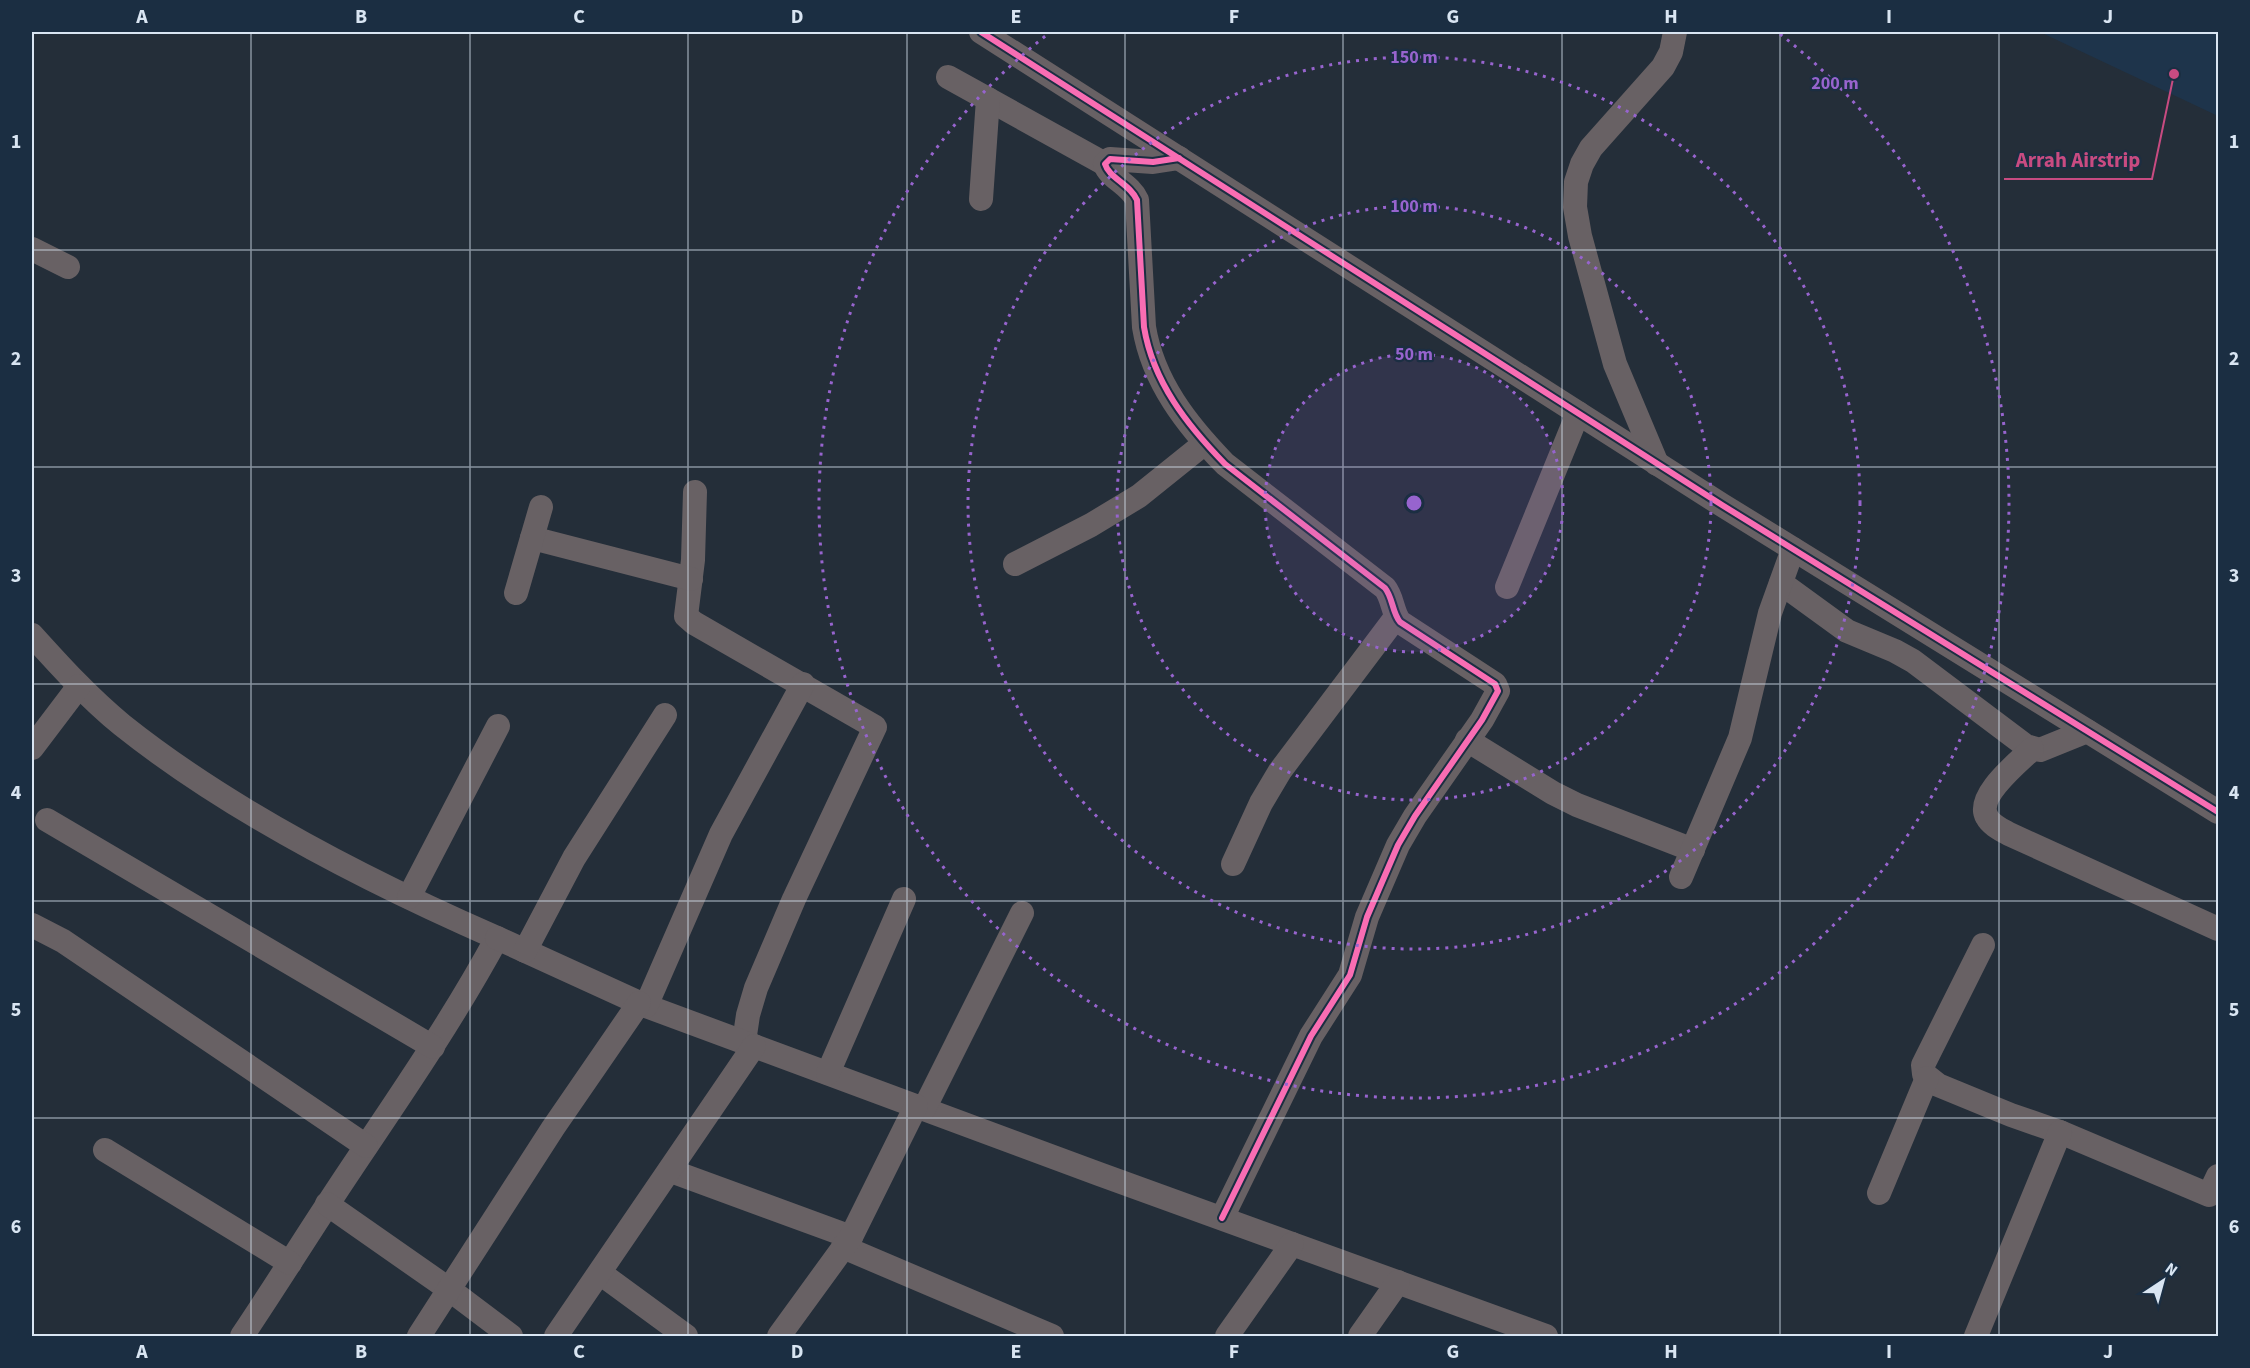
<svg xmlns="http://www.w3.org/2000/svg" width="2250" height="1368" font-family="'Source Sans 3',sans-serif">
<rect width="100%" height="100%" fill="#242e39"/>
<polygon fill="#1e344b" points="2040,32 2218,32 2218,116"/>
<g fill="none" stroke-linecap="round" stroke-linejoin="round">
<g stroke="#686164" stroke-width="24">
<polyline points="981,32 1722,505 2218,812"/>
<polyline points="948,77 1105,164"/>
<path d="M 1179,158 L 1153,162 L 1110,159 L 1105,164 C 1109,178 1130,184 1137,200 L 1144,327 C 1153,382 1187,425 1225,464 L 1385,588 C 1393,598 1392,612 1400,622 L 1495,684 L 1498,691 L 1482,720 L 1415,816 L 1398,845 L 1367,917 L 1350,975 L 1311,1036 L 1222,1218"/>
<polyline points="981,199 988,99"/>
<polyline points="32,249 68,267"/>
<polyline points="1657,464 1615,364 1580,236 1575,207 1576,182 1582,164 1591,148 1663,67 1671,52 1675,32"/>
<polyline points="695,492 693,560 686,616 694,623 875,727 794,899 756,988 748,1015 744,1042"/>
<polyline points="532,538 691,579"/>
<polyline points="1015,564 1091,525 1139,496 1205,443"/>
<polyline points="1781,583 1847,631 1895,651 1913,661 2026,746 2040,750 2087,731"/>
<polyline points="1507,587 1578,413"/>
<polyline points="516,593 541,507"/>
<path d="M 32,635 C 60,666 89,698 122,725 C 231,812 369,882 497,938 C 453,1019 402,1093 351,1169 C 314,1224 279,1281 242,1336"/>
<polyline points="1467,740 1553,793 1577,805 1693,850"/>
<polyline points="32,748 79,686"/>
<path d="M 2032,749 C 2019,762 1975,796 1987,817 C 1991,825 2002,830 2009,834 L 2218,929"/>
<polyline points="47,820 433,1047"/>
<polyline points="1233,864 1261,803 1280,771 1396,617"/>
<polyline points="1681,877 1740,738 1770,613 1793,549"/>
<polyline points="409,897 498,726"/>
<polyline points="32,925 63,941 366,1146"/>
<polyline points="497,938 646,1006 1099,1174 1546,1336"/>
<polyline points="1983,945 1923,1065 1924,1074 1938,1085 2011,1115 2060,1132 2209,1195 2218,1176"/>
<polyline points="525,951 574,858 665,715"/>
<polyline points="646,1006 721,834 803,684"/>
<polyline points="828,1073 904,899"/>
<polyline points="924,1109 1022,913"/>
<polyline points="105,1150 290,1263"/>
<polyline points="671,1171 851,1237"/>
<polyline points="1879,1193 1927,1078"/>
<polyline points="327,1204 450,1290 511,1336"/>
<polyline points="843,1247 1052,1336"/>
<polyline points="600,1273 686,1336"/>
<polyline points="419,1336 553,1128 639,1003"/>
<polyline points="556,1336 754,1046"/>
<polyline points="779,1336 851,1237 916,1106"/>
<polyline points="1227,1336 1292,1244"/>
<polyline points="1360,1336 1398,1282"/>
<polyline points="1976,1336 2060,1132"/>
</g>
<defs>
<g id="cycleway">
<polyline points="981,32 1722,505 2218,812"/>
<path d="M 1179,158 L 1153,162 L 1110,159 L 1105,164 C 1109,178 1130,184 1137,200 L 1144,327 C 1153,382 1187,425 1225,464 L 1385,588 C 1393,598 1392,612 1400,622 L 1495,684 L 1498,691 L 1482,720 L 1415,816 L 1398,845 L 1367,917 L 1350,975 L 1311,1036 L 1222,1218"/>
</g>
</defs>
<use href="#cycleway" stroke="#1b2e42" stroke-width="10"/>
<use href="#cycleway" stroke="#f96db3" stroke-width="6"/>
</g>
<path fill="none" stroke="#d9e5f2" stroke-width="1.5" stroke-opacity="0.55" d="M 251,32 L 251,1336M 470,32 L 470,1336M 688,32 L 688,1336M 907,32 L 907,1336M 1125,32 L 1125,1336M 1343,32 L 1343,1336M 1562,32 L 1562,1336M 1780,32 L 1780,1336M 1999,32 L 1999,1336M 32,250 L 2218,250M 32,467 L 2218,467M 32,684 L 2218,684M 32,901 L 2218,901M 32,1118 L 2218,1118"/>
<circle cx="1414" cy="503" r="149" fill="#9764ce" fill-opacity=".12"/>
<g fill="none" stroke="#9764ce" stroke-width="3" stroke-dasharray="3 6">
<circle cx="1414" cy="503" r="149"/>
<circle cx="1414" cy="503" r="297"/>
<circle cx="1414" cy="503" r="446"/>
<path d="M1780 34A595 595 0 1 1 1048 34"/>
</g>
<circle cx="1414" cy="503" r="9" fill="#9764ce" stroke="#1b2e42" stroke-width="3"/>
<g font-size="18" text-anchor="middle" font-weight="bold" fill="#9764ce" stroke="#1b2e42" stroke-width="4.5" stroke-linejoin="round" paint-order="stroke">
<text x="1414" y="63">150 m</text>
<text x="1835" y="89">200 m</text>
<text x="1414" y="212">100 m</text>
<text x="1414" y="360">50 m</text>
</g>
<path fill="none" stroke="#c84b81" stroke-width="2" d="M2174 74L2152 179H2004"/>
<circle fill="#c84b81" stroke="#1b2e42" stroke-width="2" cx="2174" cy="74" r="6"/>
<g font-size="21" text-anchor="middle" font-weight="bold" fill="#c84b81" stroke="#1b2e42" stroke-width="4.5" stroke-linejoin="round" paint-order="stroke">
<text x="2078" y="167">Arrah Airstrip</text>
</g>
<rect width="2250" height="1368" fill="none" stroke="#1b2e42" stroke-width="66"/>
<g transform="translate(2163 1281) rotate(36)" stroke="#1b2e42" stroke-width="4.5" paint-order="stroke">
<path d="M0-4.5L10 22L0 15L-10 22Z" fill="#d9e5f2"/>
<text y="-9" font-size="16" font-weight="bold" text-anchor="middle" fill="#d9e5f2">N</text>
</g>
<rect x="33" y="33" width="2184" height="1302" fill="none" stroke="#d9e5f2" stroke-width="2"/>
<g font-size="20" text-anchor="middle" font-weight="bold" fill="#d9e5f2">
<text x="142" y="23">A</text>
<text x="361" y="23">B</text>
<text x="579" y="23">C</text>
<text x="797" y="23">D</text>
<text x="1016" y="23">E</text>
<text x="1234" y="23">F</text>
<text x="1453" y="23">G</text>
<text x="1671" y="23">H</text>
<text x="1889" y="23">I</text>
<text x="2108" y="23">J</text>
<text x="16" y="148">1</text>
<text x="2234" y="148">1</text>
<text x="16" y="365">2</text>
<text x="2234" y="365">2</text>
<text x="16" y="582">3</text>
<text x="2234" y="582">3</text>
<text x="16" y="799">4</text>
<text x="2234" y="799">4</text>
<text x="16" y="1016">5</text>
<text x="2234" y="1016">5</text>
<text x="16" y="1233">6</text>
<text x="2234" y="1233">6</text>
<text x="142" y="1358">A</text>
<text x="361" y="1358">B</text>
<text x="579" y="1358">C</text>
<text x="797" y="1358">D</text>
<text x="1016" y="1358">E</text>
<text x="1234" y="1358">F</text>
<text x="1453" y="1358">G</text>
<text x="1671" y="1358">H</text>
<text x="1889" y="1358">I</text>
<text x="2108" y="1358">J</text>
</g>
</svg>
